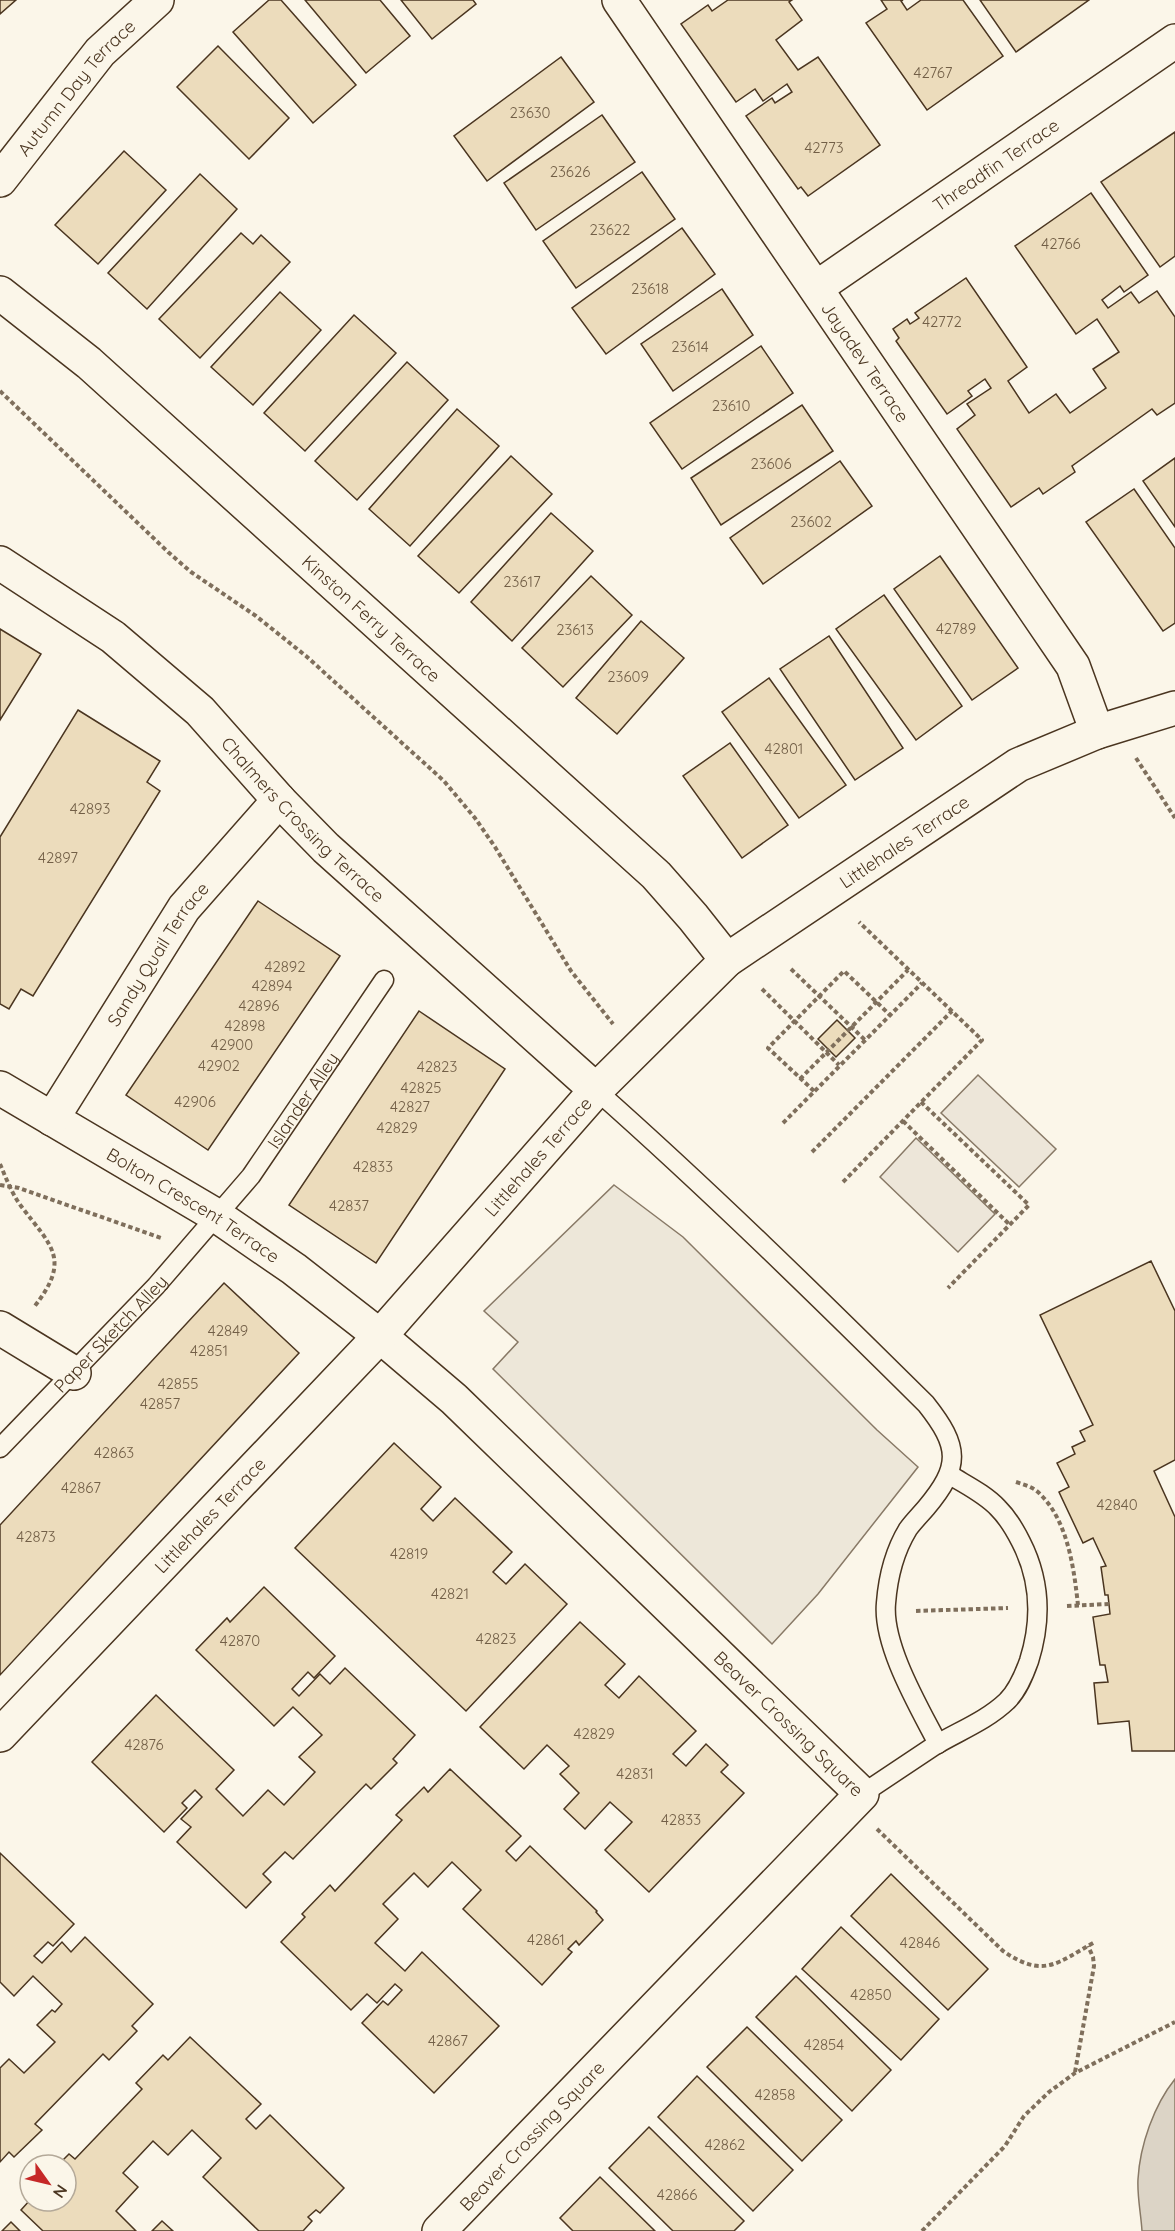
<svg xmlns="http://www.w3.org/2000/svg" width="1175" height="2231" font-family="Quicksand,sans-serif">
<rect width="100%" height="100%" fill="#fbf6e9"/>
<g fill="#ede6d9" stroke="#887966" stroke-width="1.5">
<polygon points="978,1075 1056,1149 1019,1187 941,1113"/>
<polygon points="916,1138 995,1214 958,1252 880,1177"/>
</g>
<polygon fill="#ede7d9" stroke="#887966" stroke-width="1.5" points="614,1185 683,1237 877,1430 918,1467 818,1594 772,1644 493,1369 518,1342 484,1311"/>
<path fill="#dcd4c6" stroke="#887966" stroke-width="1.5" d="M 1175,2079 L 1175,2231 L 1142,2231 C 1141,2214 1137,2196 1138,2179 C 1140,2145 1154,2105 1175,2079 Z"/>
<g fill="#ecdcbc" stroke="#4a3520" stroke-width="1.5">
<polygon points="0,0 16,0 0,14"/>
<polygon points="269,0 281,0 356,85 313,123 233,32"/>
<polygon points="305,0 380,0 410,36 366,73"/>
<polygon points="401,0 473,0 476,4 432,39"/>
<polygon points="728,0 792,0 789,2 802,20 776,40 798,70 818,57 880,145 808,196 801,187 798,189 746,116 772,98 775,103 792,92 787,84 763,101 755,89 736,102 681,24 708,5 712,11"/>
<polygon points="881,0 903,0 901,1 907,10 921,0 963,0 1003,56 927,110 866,23 887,9"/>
<polygon points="980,0 1089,0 1016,52"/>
<polygon points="218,46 289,118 249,159 177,87"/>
<polygon points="561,57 594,102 487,181 454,136"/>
<polygon points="602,115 635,162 536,230 504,183"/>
<polygon points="1175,132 1175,256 1160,267 1101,182"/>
<polygon points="124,151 166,190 98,264 55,225"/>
<polygon points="642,172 675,219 576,288 543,241"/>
<polygon points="200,174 237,209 147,309 108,273"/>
<polygon points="1091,193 1148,275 1124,292 1120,286 1102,300 1108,308 1131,292 1139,303 1157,291 1175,317 1175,403 1157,415 1152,409 1072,466 1075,472 1043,494 1039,488 1011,507 957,429 975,415 967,404 991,388 985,379 968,391 972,396 947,414 896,341 899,338 893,329 907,319 910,324 919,318 915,313 966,278 1027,367 1008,381 1029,413 1056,394 1070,413 1106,388 1093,369 1119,352 1097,319 1076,334 1015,246"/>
<polygon points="682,228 715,274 606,354 572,308"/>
<polygon points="241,233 253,244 261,235 290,262 200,358 159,319"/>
<polygon points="722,289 753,335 673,391 641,344"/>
<polygon points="280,292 321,330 253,405 211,367"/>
<polygon points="354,315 396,353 305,451 264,413"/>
<polygon points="761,346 793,393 682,469 650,423"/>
<polygon points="407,362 448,400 357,500 315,461"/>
<polygon points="802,405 833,451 721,525 691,478"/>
<polygon points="457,409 499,446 410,546 369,509"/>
<polygon points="511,456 552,494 459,593 418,556"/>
<polygon points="1175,458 1175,527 1143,481"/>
<polygon points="840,461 872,506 763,584 730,538"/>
<polygon points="1134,489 1175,548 1175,623 1163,631 1086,522"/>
<polygon points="551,513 593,551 512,641 471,602"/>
<polygon points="940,556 1018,668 972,700 894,589"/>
<polygon points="591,576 632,615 563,687 522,648"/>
<polygon points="884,595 962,706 916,740 836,629"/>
<polygon points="641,621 684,658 617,734 576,698"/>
<polygon points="0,629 41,654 0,720"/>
<polygon points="829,636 903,748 855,780 780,669"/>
<polygon points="769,678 846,785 799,818 722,712"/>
<polygon points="78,710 160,761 147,782 160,791 33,996 21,989 9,1009 0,1004 0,837"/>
<polygon points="730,743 788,825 742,858 683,776"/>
<polygon points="258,901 340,956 208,1150 126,1095"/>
<polygon points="419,1011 505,1069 376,1263 289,1205"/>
<polygon points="837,1020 855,1038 836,1057 818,1039"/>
<polygon points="1151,1261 1175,1311 1175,1460 1154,1471 1175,1517 1175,1751 1132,1751 1129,1721 1098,1724 1094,1683 1108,1682 1105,1665 1100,1665 1093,1617 1110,1614 1108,1595 1105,1595 1101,1567 1106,1566 1093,1538 1083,1543 1059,1492 1069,1487 1057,1463 1075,1454 1072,1447 1085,1441 1080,1431 1093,1425 1040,1315"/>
<polygon points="224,1283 299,1353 0,1675 0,1525"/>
<polygon points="394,1443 441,1487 421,1509 433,1521 455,1498 512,1552 493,1572 506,1584 525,1564 567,1604 466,1711 295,1548"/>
<polygon points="264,1587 335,1656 314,1678 308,1672 292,1689 299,1696 320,1674 330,1684 345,1668 415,1735 393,1759 397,1763 371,1789 366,1784 293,1859 285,1852 263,1874 271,1882 246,1908 177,1842 191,1827 181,1819 202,1797 195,1790 182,1803 187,1808 164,1832 92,1762 156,1695 234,1770 216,1789 243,1816 268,1790 284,1805 315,1772 299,1757 322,1735 293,1707 274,1726 196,1650 227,1618 230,1622"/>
<polygon points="580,1622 625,1664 605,1685 619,1698 639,1676 696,1731 673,1754 686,1766 706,1744 728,1765 721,1772 744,1793 649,1892 605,1850 632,1822 610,1802 585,1829 564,1809 579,1793 560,1774 569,1766 547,1745 524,1769 480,1727"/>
<polygon points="450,1769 521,1836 506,1851 516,1861 530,1846 597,1911 596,1912 603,1920 579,1945 576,1941 568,1949 572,1952 542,1985 463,1909 481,1890 452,1862 428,1887 414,1873 383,1904 398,1919 375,1943 405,1971 422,1952 499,2026 434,2093 362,2023 383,2001 388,2005 402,1990 395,1984 377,2003 367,1994 351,2010 281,1942 305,1917 302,1914 330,1885 335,1891 402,1820 396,1815 424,1787 428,1792"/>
<polygon points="0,1853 74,1924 53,1946 48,1942 34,1956 42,1963 62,1942 71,1952 85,1937 153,2004 132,2026 137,2031 109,2060 103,2054 35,2124 42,2130 14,2157 9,2152 0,2162 0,2068 9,2059 24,2073 55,2042 37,2025 52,2010 55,2012 62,2004 33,1976 14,1996 0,1982"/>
<polygon points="891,1874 988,1969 948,2010 851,1916"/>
<polygon points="841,1927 939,2019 901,2060 802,1969"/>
<polygon points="796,1976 891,2070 852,2111 756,2017"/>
<polygon points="747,2027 842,2120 802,2161 707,2067"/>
<polygon points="190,2037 261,2104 246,2119 256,2129 270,2115 344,2188 320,2213 316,2210 308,2217 312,2221 303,2231 259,2231 203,2177 221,2158 192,2130 168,2155 153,2141 123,2173 138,2187 116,2211 136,2231 43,2231 21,2210 30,2200 66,2201 66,2165 58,2165 69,2154 75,2159 142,2089 136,2083 163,2055 168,2060"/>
<polygon points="697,2076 793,2170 753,2211 658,2117"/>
<polygon points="649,2127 744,2221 734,2231 673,2231 609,2168"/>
<polygon points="600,2177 655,2231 573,2231 560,2218"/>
<polygon points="162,2221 173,2231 152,2231"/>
<polygon points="11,2222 20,2231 2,2231"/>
</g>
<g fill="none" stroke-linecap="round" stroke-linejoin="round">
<defs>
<g id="service">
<path d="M 596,1090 C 710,1191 818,1297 926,1404 C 960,1447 961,1466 926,1508 C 920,1515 913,1522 908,1529 C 894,1552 888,1577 886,1603 C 882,1645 919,1707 938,1744"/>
<path id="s1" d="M 0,1448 L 156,1286 L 251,1176 L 384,980"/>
<path d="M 862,1794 C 886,1778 910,1762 934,1746 C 959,1731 986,1721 1007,1701 C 1018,1690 1024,1675 1029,1661 C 1042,1620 1041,1581 1021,1542 C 1015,1530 1008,1518 998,1508 C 985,1494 966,1485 950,1475"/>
</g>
<g id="minor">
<path id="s2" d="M 619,0 L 1073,666 L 1097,732"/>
<path id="s3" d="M 0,180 L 100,52 L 157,0"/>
<path id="s4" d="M 816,288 L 1175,41"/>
<path id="s5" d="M 0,293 L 89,363 L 656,875 L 693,917 L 727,960"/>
<path id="s6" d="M 0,563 L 113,637 L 200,711 L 279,800 L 326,848 L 596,1090"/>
<path id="s7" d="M 0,1088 L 217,1216 L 294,1269 L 380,1336 L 454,1399 L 862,1794 L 439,2231"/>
<path id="s8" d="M 52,1119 L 184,908 L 279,800"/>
<polyline points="0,1328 74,1373"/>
<path id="s9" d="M 0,1735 L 380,1336 L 596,1090 L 727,960 L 1018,765 L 1097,732 L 1175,708"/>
</g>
</defs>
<use href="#service" stroke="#4a3520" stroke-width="21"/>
<use href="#minor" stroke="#4a3520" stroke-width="36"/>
<g stroke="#7f6f5c" stroke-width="4" stroke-dasharray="4.5 3" stroke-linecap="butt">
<polyline points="0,391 168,552 191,572 256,616 306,656 444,781 475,818 495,847 571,971 613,1024"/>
<polyline points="1136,758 1175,818"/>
<polyline points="791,969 865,1040"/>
<polyline points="762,989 839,1065"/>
<polyline points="800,1079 908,970"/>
<polyline points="814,1091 768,1048 844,971 890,1015"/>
<polyline points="921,1102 1029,1205 948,1288"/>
<polyline points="903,1121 1009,1224"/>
<polyline points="783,1123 922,983"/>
<polyline points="812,1152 952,1011"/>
<path d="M 0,1164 C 6,1178 12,1194 21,1206 C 51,1246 72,1259 34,1307"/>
<polyline points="843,1182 982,1040 859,922"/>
<polyline points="0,1185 19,1188 161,1238"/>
<path d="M 1016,1482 C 1025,1485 1034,1487 1041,1495 C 1068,1522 1074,1569 1078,1605"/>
<polyline points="1067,1606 1109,1604"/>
<polyline points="916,1611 1008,1608"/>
<path d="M 877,1829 L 1003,1951 C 1044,1979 1057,1963 1095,1942"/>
<polyline points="1075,2072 1094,1966 1093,1957 1088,1946"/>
<polyline points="922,2231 1005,2146 1024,2116 1049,2092 1075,2073 1175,2022"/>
</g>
<use href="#service" stroke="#fbf6e9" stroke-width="18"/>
<use href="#minor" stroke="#fbf6e9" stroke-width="33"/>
</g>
<g text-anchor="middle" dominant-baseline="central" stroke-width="4.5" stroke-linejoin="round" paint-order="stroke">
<g font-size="15" fill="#725f47">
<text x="933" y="72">42767</text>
<text x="530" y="112">23630</text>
<text x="824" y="147">42773</text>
<text x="570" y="171">23626</text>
<text x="610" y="229">23622</text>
<text x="1061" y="243">42766</text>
<text x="650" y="288">23618</text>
<text x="942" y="321">42772</text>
<text x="690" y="346">23614</text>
<text x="731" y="405">23610</text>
<text x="771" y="463">23606</text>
<text x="811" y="521">23602</text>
<text x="522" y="581">23617</text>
<text x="956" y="628">42789</text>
<text x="575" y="629">23613</text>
<text x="628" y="676">23609</text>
<text x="784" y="748">42801</text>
<text x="90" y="808">42893</text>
<text x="58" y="857">42897</text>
<text x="285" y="966">42892</text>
<text x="272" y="985">42894</text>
<text x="259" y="1005">42896</text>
<text x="245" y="1025">42898</text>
<text x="232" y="1044">42900</text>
<text x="219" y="1065">42902</text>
<text x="437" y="1066">42823</text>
<text x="421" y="1087">42825</text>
<text x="195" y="1101">42906</text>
<text x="410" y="1106">42827</text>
<text x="397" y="1127">42829</text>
<text x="373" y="1166">42833</text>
<text x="349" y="1205">42837</text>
<text x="228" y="1330">42849</text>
<text x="209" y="1350">42851</text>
<text x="178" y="1383">42855</text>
<text x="160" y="1403">42857</text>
<text x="114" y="1452">42863</text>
<text x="81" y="1487">42867</text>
<text x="1117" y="1504">42840</text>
<text x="36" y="1536">42873</text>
<text x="409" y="1553">42819</text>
<text x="450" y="1593">42821</text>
<text x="496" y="1638">42823</text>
<text x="240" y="1640">42870</text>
<text x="594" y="1733">42829</text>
<text x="144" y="1744">42876</text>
<text x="635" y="1773">42831</text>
<text x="681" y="1819">42833</text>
<text x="546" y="1939">42861</text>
<text x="920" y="1942">42846</text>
<text x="871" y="1994">42850</text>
<text x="448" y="2040">42867</text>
<text x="824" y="2044">42854</text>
<text x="775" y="2094">42858</text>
<text x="725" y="2144">42862</text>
<text x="677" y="2194">42866</text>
</g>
<g font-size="18" fill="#4a3520" stroke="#fbf6e9">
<text stroke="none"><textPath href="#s3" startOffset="120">Autumn Day Terrace</textPath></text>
<text stroke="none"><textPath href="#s4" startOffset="218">Threadfin Terrace</textPath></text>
<text stroke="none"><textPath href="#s2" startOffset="438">Jayadev Terrace</textPath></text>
<text stroke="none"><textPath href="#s5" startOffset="494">Kinston Ferry Terrace</textPath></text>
<text stroke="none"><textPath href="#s6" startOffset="399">Chalmers Crossing Terrace</textPath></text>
<text stroke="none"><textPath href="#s9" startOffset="1276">Littlehales Terrace</textPath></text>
<text stroke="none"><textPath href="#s8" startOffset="196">Sandy Quail Terrace</textPath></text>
<text stroke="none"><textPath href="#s1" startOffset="462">Islander Alley</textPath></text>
<text stroke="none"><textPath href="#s9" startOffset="790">Littlehales Terrace</textPath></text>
<text stroke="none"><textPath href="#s7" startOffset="226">Bolton Crescent Terrace</textPath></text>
<text stroke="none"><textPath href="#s1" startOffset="159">Paper Sketch Alley</textPath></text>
<text stroke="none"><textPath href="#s9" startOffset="304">Littlehales Terrace</textPath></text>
<text stroke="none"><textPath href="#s7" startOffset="1018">Beaver Crossing Square</textPath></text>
<text transform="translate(532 2136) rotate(-46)">Beaver Crossing Square</text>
</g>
</g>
<g transform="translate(48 2183) rotate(124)"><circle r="28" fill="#fbf6e9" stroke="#b4a999" stroke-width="1.5"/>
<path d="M0-4.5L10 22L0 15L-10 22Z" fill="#c62828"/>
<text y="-9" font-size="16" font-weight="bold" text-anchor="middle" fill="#4a3520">N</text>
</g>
</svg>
